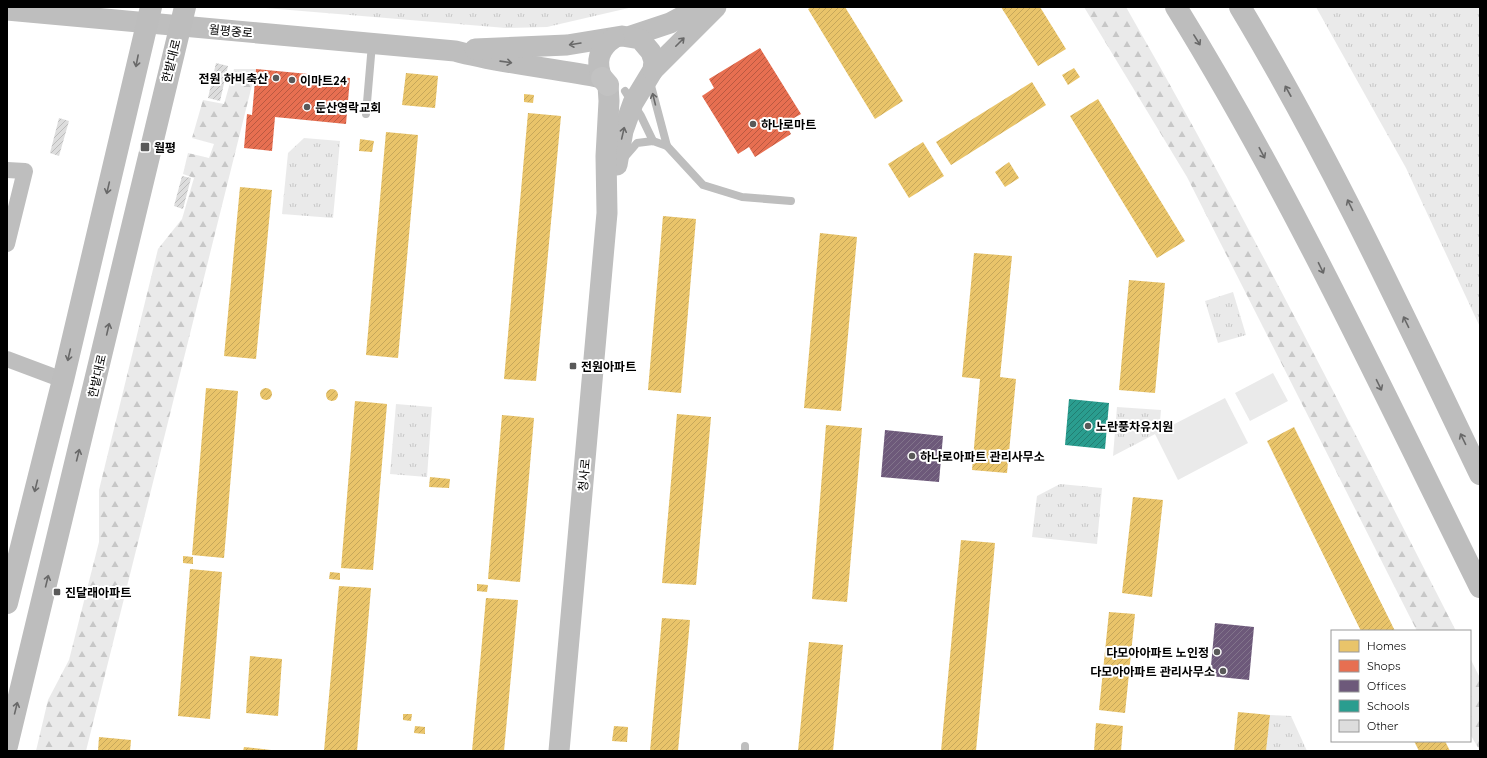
<svg xmlns="http://www.w3.org/2000/svg" width="1487" height="758" font-family="Quicksand,'Noto Sans KR',sans-serif">
<defs>
<pattern id="grass-tufts" width="24" height="20" patternUnits="userSpaceOnUse"><rect width="24" height="20" fill="#eaeaea"/><path d="M3 7l-1-3M5 7V3M7 7l1-3M15 17l-1-3M17 17v-4M19 17l1-3" fill="none" stroke="#c7c7c7"/></pattern>
<pattern id="forest-firs" width="22" height="20" patternUnits="userSpaceOnUse"><rect width="22" height="20" fill="#eaeaea"/><path d="M5 1l3.5 6h-7zM16 11l3.5 6h-7z" fill="#c7c7c7"/></pattern>
<pattern id="homes-hatch" width="6" height="6" patternUnits="userSpaceOnUse"><rect width="6" height="6" fill="#e9c46a"/><path d="M-1 1l2-2M0 6l6-6M5 7l2-2" fill="none" stroke="#c6a75a"/></pattern>
<pattern id="shops-hatch" width="6" height="6" patternUnits="userSpaceOnUse"><rect width="6" height="6" fill="#e76f51"/><path d="M-1 1l2-2M0 6l6-6M5 7l2-2" fill="none" stroke="#b95941"/></pattern>
<pattern id="offices-hatch" width="6" height="6" patternUnits="userSpaceOnUse"><rect width="6" height="6" fill="#6d597a"/><path d="M-1 1l2-2M0 6l6-6M5 7l2-2" fill="none" stroke="#82748b"/></pattern>
<pattern id="schools-hatch" width="6" height="6" patternUnits="userSpaceOnUse"><rect width="6" height="6" fill="#2a9d8f"/><path d="M-1 1l2-2M0 6l6-6M5 7l2-2" fill="none" stroke="#227e72"/></pattern>
<pattern id="building-hatch" width="6" height="6" patternUnits="userSpaceOnUse"><rect width="6" height="6" fill="#ddd"/><path d="M-1 1l2-2M0 6l6-6M5 7l2-2" fill="none" stroke="#bcbcbc"/></pattern>
</defs>
<rect width="100%" height="100%" fill="#fff"/>
<g fill="url(#grass-tufts)">
<polygon points="253,7 633,7 547,27 506,28"/>
<polygon points="1316,7 1480,7 1480,327 1406,168"/>
<polygon points="304,138 340,141 333,218 282,214 288,153"/>
<polygon points="1233,292 1246,335 1218,343 1205,301"/>
<polygon points="396,404 432,407 427,477 390,474"/>
<polygon points="1117,407 1161,410 1159,432 1113,456"/>
<polygon points="1060,484 1102,488 1097,544 1032,537 1037,496"/>
<polygon points="1270,715 1291,716 1307,751 1266,751"/>
</g>
<g fill="url(#forest-firs)">
<path d="M 1084,7 L 1126,7 C 1243,211 1349,422 1456,631 L 1417,631 L 1187,177 Z"/>
<polygon points="234,69 256,69 86,751 36,751 48,700 69,660 99,542 99,490 158,249 182,219 194,178 183,174 188,153 209,158 214,144 192,138 203,100 224,104"/>
<polygon points="1470,658 1480,678 1480,751 1470,734"/>
</g>
<g fill="#eaeaea">
<polygon points="1273,373 1288,401 1250,421 1235,393"/>
<polygon points="1225,398 1248,443 1178,480 1155,434"/>
</g>
<g fill="url(#homes-hatch)">
<polygon points="812,7 845,7 903,101 875,119 808,9"/>
<polygon points="1001,7 1040,7 1066,49 1038,66"/>
<polygon points="1074,68 1080,77 1068,85 1062,75"/>
<polygon points="406,73 438,76 435,108 402,105"/>
<polygon points="1032,82 1046,105 951,165 936,142"/>
<polygon points="524,94 534,95 533,103 524,102"/>
<polygon points="1098,99 1185,241 1157,258 1070,116"/>
<polygon points="528,113 561,116 536,381 504,379"/>
<polygon points="386,132 418,135 398,358 366,355"/>
<polygon points="360,139 374,141 372,152 359,151"/>
<polygon points="923,142 944,176 909,198 888,164"/>
<polygon points="1009,162 1019,178 1005,187 995,172"/>
<polygon points="240,187 272,190 256,359 224,356"/>
<polygon points="663,216 696,219 681,393 648,390"/>
<polygon points="820,233 857,237 841,411 804,408"/>
<polygon points="974,253 1012,256 1000,377 1016,379 1007,473 972,470 980,379 962,377"/>
<polygon points="1129,280 1165,283 1155,393 1119,390"/>
<circle cx="266" cy="394" r="6"/>
<polygon points="206,388 238,391 224,558 192,555"/>
<circle cx="332" cy="395" r="6"/>
<polygon points="355,401 387,404 373,570 341,568"/>
<polygon points="677,414 711,417 696,585 662,583"/>
<polygon points="502,415 534,418 520,582 488,579"/>
<polygon points="826,425 862,428 847,602 812,599"/>
<polygon points="1294,427 1395,631 1361,631 1267,441"/>
<polygon points="430,477 450,479 449,488 429,487"/>
<polygon points="1133,497 1163,500 1152,597 1122,593"/>
<polygon points="961,540 995,543 976,751 941,751"/>
<polygon points="183,556 193,557 193,564 183,563"/>
<polygon points="190,569 222,572 210,719 178,716"/>
<polygon points="330,572 340,573 340,580 329,579"/>
<polygon points="477,584 488,585 487,592 477,591"/>
<polygon points="339,586 371,588 357,751 324,751"/>
<polygon points="486,598 518,600 504,751 472,751"/>
<polygon points="1109,612 1135,614 1125,713 1099,710"/>
<polygon points="662,618 690,620 678,751 650,751"/>
<polygon points="809,642 843,645 833,751 798,751"/>
<polygon points="250,656 282,659 278,716 246,713"/>
<polygon points="1238,712 1270,715 1266,751 1234,751"/>
<polygon points="403,714 412,714 411,721 403,720"/>
<polygon points="1096,723 1123,726 1121,751 1094,751"/>
<polygon points="415,726 425,727 425,734 414,733"/>
<polygon points="614,726 628,727 627,742 612,741"/>
<polygon points="99,737 131,740 130,751 98,751"/>
<polygon points="1414,741 1445,741 1450,751 1419,751"/>
<polygon points="244,747 271,750 271,751 243,751"/>
</g>
<g fill="url(#shops-hatch)">
<polygon points="760,48 801,114 785,123 791,134 755,157 749,147 738,154 702,96 714,88 709,79"/>
<polygon points="256,69 350,78 346,124 275,117 272,151 244,148 247,114 252,115"/>
</g>
<g fill="url(#offices-hatch)">
<polygon points="885,430 943,436 939,482 881,477"/>
<polygon points="1215,623 1254,627 1249,680 1210,676"/>
</g>
<polygon fill="url(#schools-hatch)" points="1069,399 1109,403 1105,449 1065,445"/>
<g fill="url(#building-hatch)">
<polygon points="216,63 228,66 220,101 208,98"/>
<polygon points="59,118 69,121 59,156 50,153"/>
<polygon points="182,176 191,178 183,209 174,206"/>
</g>
<g fill="none" stroke-linecap="round" stroke-linejoin="round">
<g stroke="#bebebe" stroke-width="8">
<polyline points="650,82 667,146 703,185 742,197 791,201"/>
<polyline points="625,91 641,116 653,141"/>
<polyline points="366,114 372,44"/>
<polyline points="624,158 637,143 653,141 667,146"/>
<polyline points="745,751 745,746"/>
</g>
<g stroke="#bebebe" stroke-width="16">
<polyline points="7,170 25,171 7,244"/>
<polyline points="7,359 63,380"/>
</g>
<g stroke="#bebebe" stroke-width="21">
<path d="M 7,10 L 455,51 C 503,64 553,68 602,78"/>
<polyline points="631,36 670,23 700,7"/>
<polyline points="475,49 567,45 622,36 640,39 651,52 654,61 653,70 633,103 623,131 617,165"/>
<polyline points="653,70 716,7"/>
<path d="M 602,78 C 595,61 599,48 614,38"/>
<polyline points="559,751 607,213 606,156 609,101 608,85"/>
</g>
<polyline stroke="#c2c2c2" stroke-width="22" points="602,78 608,85"/>
<g stroke="#bdbdbd" stroke-width="22">
<path d="M 1176,7 C 1291,193 1383,392 1480,587"/>
<path d="M 1240,7 C 1330,157 1404,316 1480,474"/>
<polyline points="7,603 63,380 151,7"/>
<polyline points="7,746 185,7"/>
</g>
</g>
<defs><path id="oneway-shaft" d="M-6 0H5M1.5-3L5.5 0L1.5 3" fill="none" stroke-width="1.6" stroke-linecap="round" stroke-linejoin="round"/></defs>
<g stroke="#686868">
<use href="#oneway-shaft" transform="translate(1197 40) rotate(58)"/>
<use href="#oneway-shaft" transform="translate(680 42) rotate(-45)"/>
<use href="#oneway-shaft" transform="translate(575 44) rotate(171)"/>
<use href="#oneway-shaft" transform="translate(137 61) rotate(101)"/>
<use href="#oneway-shaft" transform="translate(506 62) rotate(8)"/>
<use href="#oneway-shaft" transform="translate(1288 91) rotate(-119)"/>
<use href="#oneway-shaft" transform="translate(654 99) rotate(-104)"/>
<use href="#oneway-shaft" transform="translate(623 133) rotate(-77)"/>
<use href="#oneway-shaft" transform="translate(1262 153) rotate(62)"/>
<use href="#oneway-shaft" transform="translate(108 188) rotate(103)"/>
<use href="#oneway-shaft" transform="translate(1350 205) rotate(-116)"/>
<use href="#oneway-shaft" transform="translate(1321 268) rotate(64)"/>
<use href="#oneway-shaft" transform="translate(1406 322) rotate(-116)"/>
<use href="#oneway-shaft" transform="translate(108 329) rotate(-77)"/>
<use href="#oneway-shaft" transform="translate(69 355) rotate(103)"/>
<use href="#oneway-shaft" transform="translate(1379 385) rotate(64)"/>
<use href="#oneway-shaft" transform="translate(1463 439) rotate(-116)"/>
<use href="#oneway-shaft" transform="translate(78 455) rotate(-76)"/>
<use href="#oneway-shaft" transform="translate(36 486) rotate(104)"/>
<use href="#oneway-shaft" transform="translate(47 581) rotate(-76)"/>
<use href="#oneway-shaft" transform="translate(16 708) rotate(-76)"/>
</g>
<g fill="#595959" stroke="#fff" stroke-width="1.5">
<circle cx="276" cy="78" r="4"/>
<circle cx="292" cy="80" r="4"/>
<circle cx="307" cy="107" r="4"/>
<circle cx="753" cy="124" r="4"/>
<rect x="140" y="142" width="10" height="10" rx="2"/>
<rect x="569" y="362" width="8" height="8" rx="2"/>
<circle cx="1088" cy="426" r="4"/>
<circle cx="912" cy="456" r="4"/>
<rect x="53" y="588" width="8" height="8" rx="2"/>
<circle cx="1217" cy="652" r="4"/>
<circle cx="1223" cy="671" r="4"/>
</g>
<g text-anchor="middle" dominant-baseline="central" stroke-width="4" stroke-linejoin="round" paint-order="stroke">
<g font-size="12" fill="#000" stroke="#fff">
<text transform="translate(231 31) rotate(5)">월평중로</text>
<text transform="translate(171 61) rotate(-76)">한밭대로</text>
<text transform="translate(97 376) rotate(-77)">한밭대로</text>
<text transform="translate(584 475) rotate(-85)">청사로</text>
</g>
<g font-size="12" font-weight="bold" fill="#000" stroke="#fff" text-anchor="start">
<text x="268" y="78" text-anchor="end">전원 하비축산</text>
<text x="300" y="80">이마트24</text>
<text x="315" y="107">둔산영락교회</text>
<text x="761" y="124">하나로마트</text>
<text x="154" y="147">월평</text>
<text x="581" y="366">전원아파트</text>
<text x="1096" y="426">노란풍차유치원</text>
<text x="920" y="456">하나로아파트 관리사무소</text>
<text x="65" y="592">진달래아파트</text>
<text x="1209" y="652" text-anchor="end">다모아아파트 노인정</text>
<text x="1215" y="671" text-anchor="end">다모아아파트 관리사무소</text>
</g>
</g>
<rect width="1487" height="758" fill="none" stroke="#000000" stroke-width="16"/>
<rect x="1331" y="630" width="140" height="112" fill="#ffffff" stroke="#999999"/>
<rect x="1339" y="640" width="20" height="12" fill="#e9c46a" stroke="#999999"/>
<text x="1367" y="650" font-size="12" fill="#000000">Homes</text>
<rect x="1339" y="660" width="20" height="12" fill="#e76f51" stroke="#999999"/>
<text x="1367" y="670" font-size="12" fill="#000000">Shops</text>
<rect x="1339" y="680" width="20" height="12" fill="#6d597a" stroke="#999999"/>
<text x="1367" y="690" font-size="12" fill="#000000">Offices</text>
<rect x="1339" y="700" width="20" height="12" fill="#2a9d8f" stroke="#999999"/>
<text x="1367" y="710" font-size="12" fill="#000000">Schools</text>
<rect x="1339" y="720" width="20" height="12" fill="#dddddd" stroke="#999999"/>
<text x="1367" y="730" font-size="12" fill="#000000">Other</text>
</svg>
